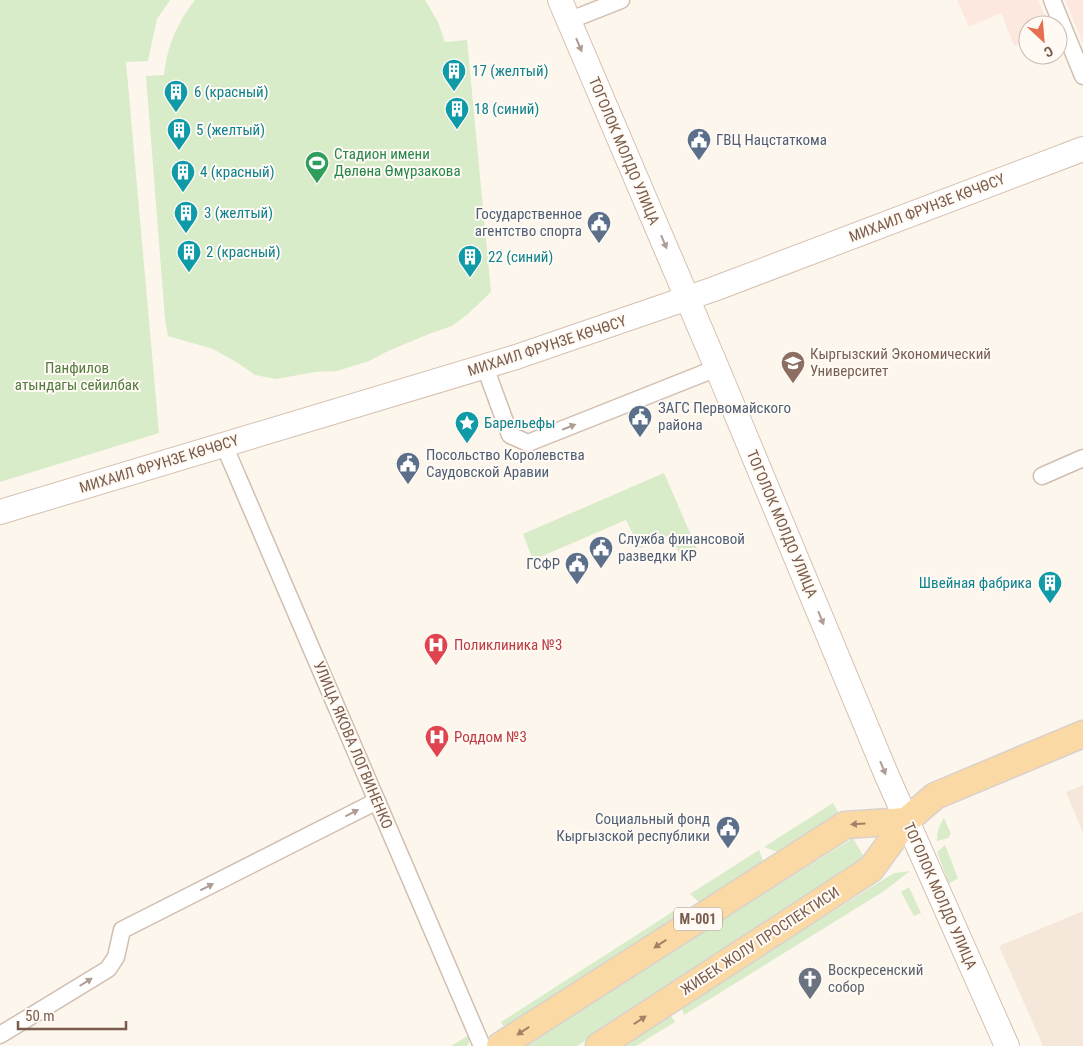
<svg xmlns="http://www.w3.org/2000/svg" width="1083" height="1046" font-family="'Roboto Condensed',sans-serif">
<rect width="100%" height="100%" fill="#fdf6ec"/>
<g fill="#f5e8da">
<polygon points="1083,785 1083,833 1066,792"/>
<polygon points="1083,911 1083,1046 1043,1046 999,946"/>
</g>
<g fill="#fde8e0">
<polygon points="957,0 1038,0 1049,25 1028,25 1028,40 1014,46 1001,13 969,27"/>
<polygon points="1065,0 1083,0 1083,44"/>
</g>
<g fill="#d8ecc9">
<polygon points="0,0 170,0 157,19 148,61 126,62 159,433 0,482"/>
<path d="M 195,0 L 425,0 L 438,22 L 445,42 L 467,40 L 491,292 L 468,314 L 452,326 L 429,334 L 388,351 L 369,361 L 337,371 L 315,372 L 276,379 L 255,375 L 238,363 L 213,349 L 168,336 L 165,319 L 146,76 L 164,75 C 167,46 177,23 195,0 Z"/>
<polygon points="664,473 697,549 680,555 670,535 640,548 626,520 533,560 523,534"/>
<polygon points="833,803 840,816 781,853 764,847"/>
<path d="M 944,818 L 951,834 L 948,838 L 937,841 C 937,830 939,827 944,818 Z"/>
<polygon points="853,838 868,864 577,1046 521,1046"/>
<polygon points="945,845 958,878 949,884 937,852"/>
<polygon points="759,850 763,861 700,903 690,894"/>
<polygon points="910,871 884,891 684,1015 681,1006 894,873"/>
<polygon points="909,887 921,913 914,916 901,892"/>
<polygon points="680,907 685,914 505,1029 501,1022"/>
<polygon points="670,1014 675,1022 636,1046 619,1046"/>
<polygon points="469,1035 469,1044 466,1046 451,1046"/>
</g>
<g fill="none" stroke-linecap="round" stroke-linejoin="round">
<defs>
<g id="street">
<polyline points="1052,0 1083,76"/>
<polyline points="568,21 621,0"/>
<polyline points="485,367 510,435 528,443 717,368"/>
<polyline points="224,445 482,1046"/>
<polyline points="1042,476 1083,458"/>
<polyline points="0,1035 108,969 116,957 122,930 377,801"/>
</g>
<g id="secondary">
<polyline points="560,0 717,368 887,776 1007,1046"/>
<polyline points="0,512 516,357 714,289 1083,149"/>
</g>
<g id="primary">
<polyline points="500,1046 845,825 906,821"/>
<polyline points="599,1046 871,869 906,821 935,796 1083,734"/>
</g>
</defs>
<use href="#street" stroke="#d1beb0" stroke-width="19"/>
<use href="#secondary" stroke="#d6c0b0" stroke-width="26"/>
<use href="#primary" stroke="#dad1cd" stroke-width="29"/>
<use href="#street" stroke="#fff" stroke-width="16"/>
<use href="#secondary" stroke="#fff" stroke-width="24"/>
<use href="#primary" stroke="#fbd9a5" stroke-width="26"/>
</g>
<defs><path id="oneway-solid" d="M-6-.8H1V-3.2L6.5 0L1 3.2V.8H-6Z" transform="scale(1.25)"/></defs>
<g fill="#af9d94">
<use href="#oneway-solid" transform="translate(579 45) rotate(67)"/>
<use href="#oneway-solid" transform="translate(664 242) rotate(67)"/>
<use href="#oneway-solid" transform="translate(569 427) rotate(-22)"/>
<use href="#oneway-solid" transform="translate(821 618) rotate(68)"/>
<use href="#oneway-solid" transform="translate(883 768) rotate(68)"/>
<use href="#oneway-solid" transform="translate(352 813) rotate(-27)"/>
<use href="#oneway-solid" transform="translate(207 887) rotate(-27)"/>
<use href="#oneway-solid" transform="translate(86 982) rotate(-32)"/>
</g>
<g fill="#a18267">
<use href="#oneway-solid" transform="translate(858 824) rotate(176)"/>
<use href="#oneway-solid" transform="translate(660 944) rotate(147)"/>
<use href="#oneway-solid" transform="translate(640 1020) rotate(-33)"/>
<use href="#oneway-solid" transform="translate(523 1031) rotate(147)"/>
</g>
<defs>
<symbol id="building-pin" viewBox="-11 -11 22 30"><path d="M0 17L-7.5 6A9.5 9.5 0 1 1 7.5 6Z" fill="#0f9aa8" stroke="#fffaf3"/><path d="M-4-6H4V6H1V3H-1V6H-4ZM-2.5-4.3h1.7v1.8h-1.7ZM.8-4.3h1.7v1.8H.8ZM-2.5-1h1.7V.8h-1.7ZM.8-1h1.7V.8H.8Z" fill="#fff"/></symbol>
<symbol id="civic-pin" viewBox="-11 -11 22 30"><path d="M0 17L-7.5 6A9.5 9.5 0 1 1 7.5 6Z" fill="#5c6f8a" stroke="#fffaf3"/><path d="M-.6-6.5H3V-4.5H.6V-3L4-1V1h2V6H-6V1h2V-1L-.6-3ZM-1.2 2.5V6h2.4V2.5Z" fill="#fff"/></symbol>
<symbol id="stadium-pin" viewBox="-11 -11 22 30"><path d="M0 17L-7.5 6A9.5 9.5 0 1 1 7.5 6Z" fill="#2e9e5b" stroke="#fffaf3"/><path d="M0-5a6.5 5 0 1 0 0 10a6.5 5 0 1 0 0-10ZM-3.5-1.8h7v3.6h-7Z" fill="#fff"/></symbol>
<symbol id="university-pin" viewBox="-11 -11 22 30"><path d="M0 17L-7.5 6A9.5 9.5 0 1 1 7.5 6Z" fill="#8d6e63" stroke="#fffaf3"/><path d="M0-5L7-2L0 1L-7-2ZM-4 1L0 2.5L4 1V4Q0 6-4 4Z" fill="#fff"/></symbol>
<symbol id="sight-pin" viewBox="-11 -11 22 30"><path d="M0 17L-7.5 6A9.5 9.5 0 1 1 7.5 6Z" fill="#0f9aa8" stroke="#fffaf3"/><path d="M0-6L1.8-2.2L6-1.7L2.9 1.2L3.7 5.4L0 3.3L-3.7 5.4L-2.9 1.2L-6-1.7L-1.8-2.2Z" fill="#fff"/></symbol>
<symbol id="hospital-pin" viewBox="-11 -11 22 30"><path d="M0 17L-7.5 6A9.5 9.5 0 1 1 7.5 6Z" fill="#e0444e" stroke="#fffaf3"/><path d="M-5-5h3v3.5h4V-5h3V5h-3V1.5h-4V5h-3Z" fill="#fff"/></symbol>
<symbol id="church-pin" viewBox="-11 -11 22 30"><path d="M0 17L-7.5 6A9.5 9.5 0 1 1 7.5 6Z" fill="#6b7280" stroke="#fffaf3"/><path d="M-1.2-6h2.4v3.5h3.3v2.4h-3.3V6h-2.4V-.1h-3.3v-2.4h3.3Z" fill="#fff"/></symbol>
</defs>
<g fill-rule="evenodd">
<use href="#building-pin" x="440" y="57" width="28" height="38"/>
<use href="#building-pin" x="162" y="78" width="28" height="38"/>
<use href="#building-pin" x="443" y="95" width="28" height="38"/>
<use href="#building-pin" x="165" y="116" width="28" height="38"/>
<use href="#civic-pin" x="685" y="126" width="28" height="38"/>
<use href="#stadium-pin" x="303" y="149" width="28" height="38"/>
<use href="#building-pin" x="169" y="158" width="28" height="38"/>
<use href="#building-pin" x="172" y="199" width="28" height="38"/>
<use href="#civic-pin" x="585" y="209" width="28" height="38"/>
<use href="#building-pin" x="175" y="238" width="28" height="38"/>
<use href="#building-pin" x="456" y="243" width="28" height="38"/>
<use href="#university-pin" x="779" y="349" width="28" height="38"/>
<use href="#civic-pin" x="626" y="403" width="28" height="38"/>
<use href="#sight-pin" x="453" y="409" width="28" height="38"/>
<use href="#civic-pin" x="394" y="450" width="28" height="38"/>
<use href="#civic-pin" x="587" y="534" width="28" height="38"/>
<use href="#civic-pin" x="563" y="550" width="28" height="38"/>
<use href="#building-pin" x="1036" y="569" width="28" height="38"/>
<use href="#hospital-pin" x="422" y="631" width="28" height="38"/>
<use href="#hospital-pin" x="423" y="723" width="28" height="38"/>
<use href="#civic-pin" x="714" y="814" width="28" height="38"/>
<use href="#church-pin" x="796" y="965" width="28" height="38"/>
</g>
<g text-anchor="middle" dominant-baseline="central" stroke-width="4" stroke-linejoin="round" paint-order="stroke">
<rect fill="#fffaf3" stroke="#a28b7f" stroke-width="1" x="674" y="907.5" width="48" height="23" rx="4"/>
<g font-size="14" font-weight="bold" fill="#7a5c4d">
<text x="698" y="919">М-001</text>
</g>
<g font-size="15" fill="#0d838f" stroke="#fffaf3" text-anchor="start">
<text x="472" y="71">17 (желтый)</text>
<text x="194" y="92">6 (красный)</text>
<text x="474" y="109">18 (синий)</text>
<text x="196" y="130">5 (желтый)</text>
<text x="200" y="172">4 (красный)</text>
<text x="204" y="213">3 (желтый)</text>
<text x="206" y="252">2 (красный)</text>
<text x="488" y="257">22 (синий)</text>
<text x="484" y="423">Барельефы</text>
<text x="1032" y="583" text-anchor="end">Швейная фабрика</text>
</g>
<g font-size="15" fill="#4e5e75" stroke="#fffaf3" text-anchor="start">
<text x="716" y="140">ГВЦ Нацстаткома</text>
<text x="582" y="214" text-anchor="end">Государственное<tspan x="582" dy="17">агентство спорта</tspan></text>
<text x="658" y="408">ЗАГС Первомайского<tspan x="658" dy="17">района</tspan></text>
<text x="426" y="455">Посольство Королевства<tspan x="426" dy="17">Саудовской Аравии</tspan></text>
<text x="618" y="539">Служба финансовой<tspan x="618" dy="17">разведки КР</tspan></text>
<text x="560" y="564" text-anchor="end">ГСФР</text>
<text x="710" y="819" text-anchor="end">Социальный фонд<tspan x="710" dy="17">Кыргызской республики</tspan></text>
</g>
<g font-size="15" fill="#7a5c4d" stroke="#fffaf3">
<text transform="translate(624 151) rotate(67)">ТОГОЛОК МОЛДО УЛИЦА</text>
<text transform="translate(927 208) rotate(-21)">МИХАИЛ ФРУНЗЕ КӨЧӨСҮ</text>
<text transform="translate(547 346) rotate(-18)">МИХАИЛ ФРУНЗЕ КӨЧӨСҮ</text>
<text transform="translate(159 464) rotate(-17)">МИХАИЛ ФРУНЗЕ КӨЧӨСҮ</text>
<text transform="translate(782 524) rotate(67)">ТОГОЛОК МОЛДО УЛИЦА</text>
<text transform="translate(353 745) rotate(67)">УЛИЦА ЯКОВА ЛОГВИНЕНКО</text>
<text transform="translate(940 896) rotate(66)">ТОГОЛОК МОЛДО УЛИЦА</text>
<text transform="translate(760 941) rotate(-33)">ЖИБЕК ЖОЛУ ПРОСПЕКТИСИ</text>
</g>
<g font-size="15" fill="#27864d" stroke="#fffaf3" text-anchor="start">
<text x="334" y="154">Стадион имени<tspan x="334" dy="17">Дөлөна Өмүрзакова</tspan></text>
</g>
<g font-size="15" fill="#785e54" stroke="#fffaf3" text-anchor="start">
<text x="810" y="354">Кыргызский Экономический<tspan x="810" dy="17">Университет</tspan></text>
</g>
<g font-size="15" fill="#537a41" stroke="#fffaf3">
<text x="77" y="368">Панфилов<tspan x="77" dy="17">атындагы сейилбак</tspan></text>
</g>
<g font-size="15" fill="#be3a42" stroke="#fffaf3" text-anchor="start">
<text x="454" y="645">Поликлиника №3</text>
<text x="454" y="737">Роддом №3</text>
</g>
<g font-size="15" fill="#5b616d" stroke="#fffaf3" text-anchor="start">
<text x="828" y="970">Воскресенский<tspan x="828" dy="17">собор</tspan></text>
</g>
</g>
<g transform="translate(1043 40) rotate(154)"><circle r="24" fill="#fffaf3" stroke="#cabbb1"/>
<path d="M0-4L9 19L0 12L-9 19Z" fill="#e76f51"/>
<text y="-8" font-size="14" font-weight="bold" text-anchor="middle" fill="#7a5c4d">С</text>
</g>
<path d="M18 1021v8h108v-8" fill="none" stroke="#7a5c4d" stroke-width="2.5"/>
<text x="25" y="1021" font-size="15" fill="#7a5c4d" stroke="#fffaf3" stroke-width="4" paint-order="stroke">50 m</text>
</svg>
